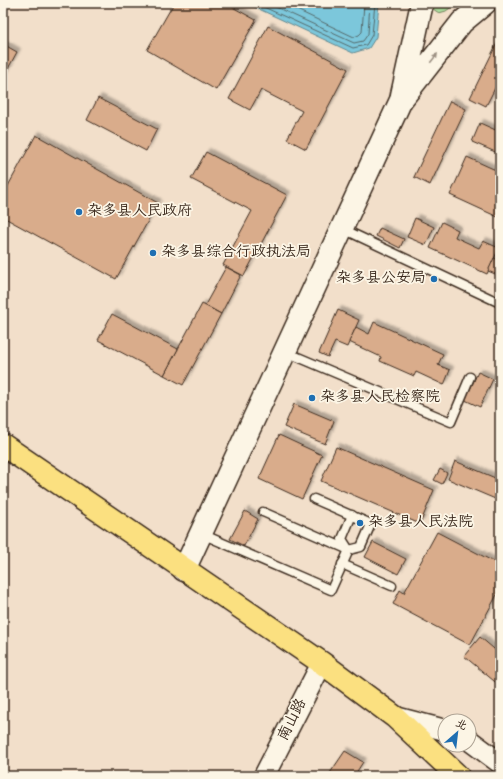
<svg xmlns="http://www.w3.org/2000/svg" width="503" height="779" font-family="Dekko,'LXGW WenKai TC',sans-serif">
<defs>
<filter id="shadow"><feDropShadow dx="3.5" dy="-3.5" stdDeviation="1" flood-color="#0004"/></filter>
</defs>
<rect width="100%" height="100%" fill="#f2dfca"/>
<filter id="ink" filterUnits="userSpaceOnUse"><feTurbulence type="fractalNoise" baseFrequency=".025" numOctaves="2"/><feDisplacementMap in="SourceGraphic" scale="8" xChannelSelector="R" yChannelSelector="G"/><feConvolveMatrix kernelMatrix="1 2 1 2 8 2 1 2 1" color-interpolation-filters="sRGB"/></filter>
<g filter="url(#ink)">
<polygon fill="#a9db9c" stroke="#72825d" points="431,3 457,3 446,11 439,13 433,9"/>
<polygon fill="#7cc7db" stroke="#62888f" points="246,3 379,3 376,37 369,48 353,53"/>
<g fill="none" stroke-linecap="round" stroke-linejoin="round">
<g stroke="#55696a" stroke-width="1">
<polyline points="255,3 353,48 366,45 372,35 375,3"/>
<polyline points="267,3 354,43 363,41 368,34 370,3"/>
<polyline points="282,3 354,37 359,35 362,32 364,3"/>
</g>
</g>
<g fill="#d9ac8b" stroke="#3b2a1e" filter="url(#shadow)">
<polygon points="174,3 225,3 256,20 216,90 147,50"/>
<polygon points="268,26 348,69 306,149 287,139 302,111 261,90 250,110 229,99"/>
<polygon points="500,37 500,78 486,106 470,98"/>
<polygon points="3,44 17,52 3,78"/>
<polygon points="98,98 157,129 146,151 87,120"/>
<polygon points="450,101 466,109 430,185 414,177"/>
<polygon points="480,123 500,132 500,154 472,142"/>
<polygon points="36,135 158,203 116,279 3,217 3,195"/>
<polygon points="206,152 287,195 244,276 223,265 252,211 191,179"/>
<polygon points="467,157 500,172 500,218 450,195"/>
<polygon points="415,218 434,227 426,245 407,237"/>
<polygon points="442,222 458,230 455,237 479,248 483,241 499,248 487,274 430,248"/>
<polygon points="380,228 404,239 400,248 376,236"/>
<polygon points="494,258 500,261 500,276 488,271"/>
<polygon points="226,267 241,275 221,314 205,305"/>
<polygon points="202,304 221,314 183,385 164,375"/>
<polygon points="338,310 359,320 347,347 335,342 328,357 319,353"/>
<polygon points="112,314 178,349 164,375 98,340"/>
<polygon points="374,322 443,354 438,365 450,370 444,385 416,372 414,376 380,361 381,357 349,342 356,327 369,334"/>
<polygon points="478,372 493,379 480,407 465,400"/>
<polygon points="294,404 334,421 325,444 284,427"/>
<polygon points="279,435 322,455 302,499 259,479"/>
<polygon points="336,447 434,490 420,524 321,481"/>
<polygon points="455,461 500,480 500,501 448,479"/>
<polygon points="440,469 447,473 442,484 434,480"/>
<polygon points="245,511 258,519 244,546 230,539"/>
<polygon points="437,532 500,565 500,589 470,645 393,604 400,590 404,593"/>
<polygon points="373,542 406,559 398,574 365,557"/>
<polygon points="480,637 500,654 500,686 464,656"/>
<polygon points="345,751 363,762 354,776 328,776"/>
</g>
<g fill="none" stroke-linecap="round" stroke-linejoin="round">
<defs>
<g id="service">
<polyline points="343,229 500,303"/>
<polyline points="286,352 451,422 470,377"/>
<polyline points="263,512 349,550 342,539 352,515"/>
<polyline points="202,534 331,590 349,550 361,547 371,524 314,499"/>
<polyline points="342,564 392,586"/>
</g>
<g id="tertiary">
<polyline points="395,717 445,730"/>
<polyline points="469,740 500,763"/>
<polyline points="264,776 322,663"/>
</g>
<g id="secondary">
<polyline points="402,95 422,3"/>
<polyline points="184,570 401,100 462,22 485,3"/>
</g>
<polyline id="primary" points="3,445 322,663 395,717 458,776"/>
</defs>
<use href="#service" stroke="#3b2a1e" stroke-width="11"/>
<use href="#tertiary" stroke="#3b2a1e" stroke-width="23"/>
<use href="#secondary" stroke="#3b2a1e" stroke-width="25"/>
<use href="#primary" stroke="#3b2a1e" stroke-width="25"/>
<use href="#service" stroke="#fcf5e5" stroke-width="8"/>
<use href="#tertiary" stroke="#fcf5e5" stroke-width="20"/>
<use href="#secondary" stroke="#fcf5e5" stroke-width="22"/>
<use href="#primary" stroke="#fbe080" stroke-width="22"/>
</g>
<defs><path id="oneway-solid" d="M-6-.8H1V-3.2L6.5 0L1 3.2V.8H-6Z"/></defs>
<use fill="#9c9082" href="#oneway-solid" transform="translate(434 58) rotate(-52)"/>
</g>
<g fill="#1f6fb2" stroke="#fcf5e5" stroke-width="1.5">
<circle cx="79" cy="212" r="4"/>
<circle cx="153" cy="253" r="4"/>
<circle cx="434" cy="279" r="4"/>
<circle cx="312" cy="398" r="4"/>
<circle cx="360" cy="523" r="4"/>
</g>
<g text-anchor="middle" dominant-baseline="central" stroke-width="3.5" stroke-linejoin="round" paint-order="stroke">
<g font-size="15" fill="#3b2a1e" stroke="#fcf5e5" text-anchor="start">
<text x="87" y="212">杂多县人民政府</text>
<text x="161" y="253">杂多县综合行政执法局</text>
<text x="426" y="279" text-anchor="end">杂多县公安局</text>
<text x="320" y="398">杂多县人民检察院</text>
<text x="368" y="523">杂多县人民法院</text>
</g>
<g font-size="15" fill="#3b2a1e" stroke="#fcf5e5">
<text transform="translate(293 720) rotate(-63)">南山路</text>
</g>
</g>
<rect width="503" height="779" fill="none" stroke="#fcf5e5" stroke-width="16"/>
<rect x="8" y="8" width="487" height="763" fill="none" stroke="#3b2a1e" stroke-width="1.5" filter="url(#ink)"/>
<g transform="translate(457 733) rotate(28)"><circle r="19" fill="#fcf5e5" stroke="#afa495"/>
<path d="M0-3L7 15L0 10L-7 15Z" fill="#1f6fb2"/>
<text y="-6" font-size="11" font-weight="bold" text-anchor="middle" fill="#3b2a1e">北</text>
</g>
</svg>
